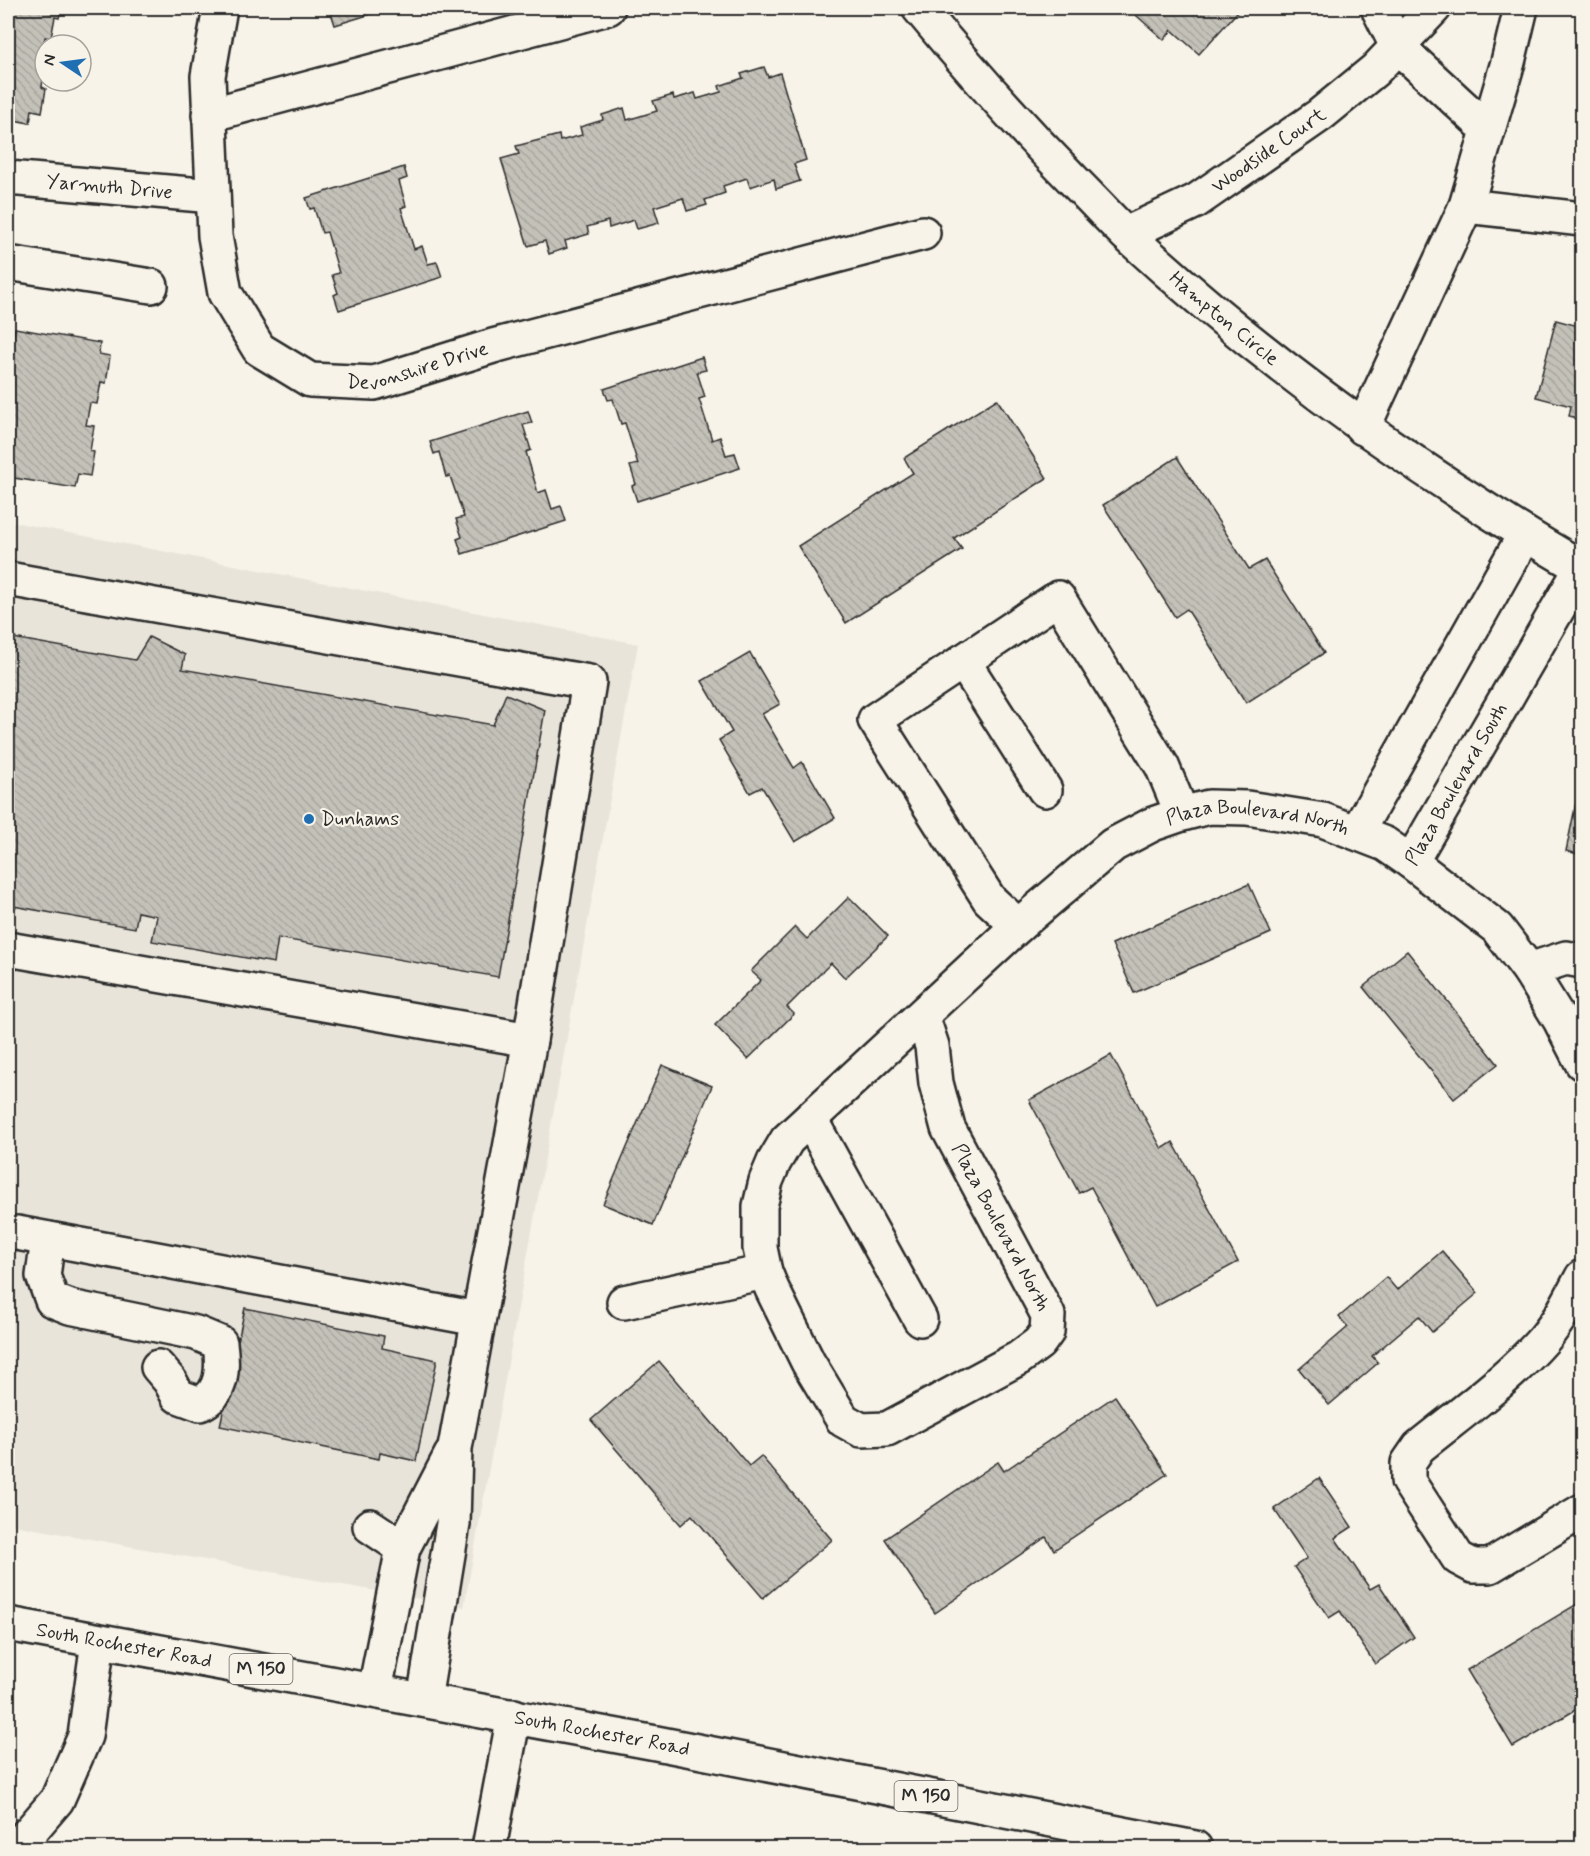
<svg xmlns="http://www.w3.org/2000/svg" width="1590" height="1856" font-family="Mynerve,sans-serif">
<defs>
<pattern id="building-back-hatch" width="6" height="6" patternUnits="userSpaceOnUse" patternTransform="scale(1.5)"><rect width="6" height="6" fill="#c4c1b9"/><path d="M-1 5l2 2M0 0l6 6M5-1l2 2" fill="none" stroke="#a9a69f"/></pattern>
</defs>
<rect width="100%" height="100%" fill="#f7f3e8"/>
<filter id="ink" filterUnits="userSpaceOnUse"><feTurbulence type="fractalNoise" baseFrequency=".0167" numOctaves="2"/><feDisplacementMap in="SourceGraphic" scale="12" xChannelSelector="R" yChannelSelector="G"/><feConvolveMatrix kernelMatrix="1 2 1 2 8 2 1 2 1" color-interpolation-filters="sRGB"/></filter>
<g filter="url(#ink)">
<polygon fill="#e8e4da" points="8,521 638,644 464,1607 8,1524"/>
<g fill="url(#building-back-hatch)" stroke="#2b2b2b" stroke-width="1.5">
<polygon points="8,8 61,8 59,18 55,17 51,38 45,37 40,62 45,63 42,87 46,89 42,112 32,110 30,123 8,119"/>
<polygon points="334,8 391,8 335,25 330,10"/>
<polygon points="1128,8 1241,8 1199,54 1172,30 1164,40"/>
<polygon points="764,67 768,77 780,73 806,160 794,164 800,181 776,189 774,179 750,187 747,178 723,186 725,193 705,200 707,205 687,211 683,198 654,207 659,223 637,229 634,220 609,228 608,221 587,227 589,234 565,241 567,248 549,254 545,241 528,246 501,159 519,154 516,146 559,135 560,141 582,135 580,127 603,120 602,115 624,108 627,120 657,111 653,101 673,95 674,99 695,93 697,99 721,92 719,86 743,78 741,74"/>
<polygon points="404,167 407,178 399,181 406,206 401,208 414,249 422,246 428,264 437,262 442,277 339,310 334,295 338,293 332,275 339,273 327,232 322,233 314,208 310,209 306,198"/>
<polygon points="1556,320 1582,327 1582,419 1569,416 1571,406 1536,397"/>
<polygon points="15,328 100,343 99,354 110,356 106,383 101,382 97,404 90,403 86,425 94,426 90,451 94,452 90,476 78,474 75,488 8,477 8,339 13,340"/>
<polygon points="702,357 706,370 697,372 705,397 699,399 712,440 720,437 726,455 735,453 740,468 637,501 632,486 636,484 630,466 638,464 625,423 621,424 613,399 608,400 604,389"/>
<polygon points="997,399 1047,478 954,538 962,549 846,623 798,546 913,473 904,458"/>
<polygon points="528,411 532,423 523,425 531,450 526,452 538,493 546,490 552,509 561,506 566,521 462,554 457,539 462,537 456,519 464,517 450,476 446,477 439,452 434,454 430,442"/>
<polygon points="1177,457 1249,569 1265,560 1324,653 1246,703 1187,609 1175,617 1103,505"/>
<polygon points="8,637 135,660 149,637 185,655 182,669 493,725 506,694 545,710 498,977 278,938 274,963 152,941 157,916 138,912 135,928 8,905"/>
<polygon points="750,653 780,704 762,714 794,768 802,762 835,818 795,842 762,787 750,793 719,740 732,732 702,681"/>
<polygon points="1582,774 1582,855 1566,851"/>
<polygon points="1249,884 1271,933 1134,993 1112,944"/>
<polygon points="849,897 888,936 845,978 831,963 787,1007 794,1014 748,1059 715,1025 761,980 751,971 795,927 807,939"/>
<polygon points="1407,951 1498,1064 1454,1099 1363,987"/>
<polygon points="1111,1055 1162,1149 1173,1142 1238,1262 1155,1307 1091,1187 1079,1193 1029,1100"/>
<polygon points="662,1065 712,1086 653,1225 603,1204"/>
<polygon points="1442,1251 1478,1293 1432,1332 1419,1316 1372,1356 1378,1363 1329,1405 1299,1369 1348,1327 1339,1317 1386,1277 1397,1290"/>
<polygon points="245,1308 384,1336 382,1348 437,1360 416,1461 380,1453 379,1459 220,1426"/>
<polygon points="659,1361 749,1466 761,1456 832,1540 763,1598 692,1515 681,1525 591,1420"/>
<polygon points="1115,1396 1167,1474 1054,1550 1046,1537 935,1613 885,1539 998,1462 1004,1471"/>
<polygon points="1319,1478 1352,1527 1335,1538 1370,1589 1379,1584 1414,1637 1375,1664 1340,1611 1329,1618 1294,1567 1307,1558 1274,1509"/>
<polygon points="1582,1601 1582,1706 1513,1747 1467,1670"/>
</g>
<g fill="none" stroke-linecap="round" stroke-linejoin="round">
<defs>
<g id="minor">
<path id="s1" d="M 220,8 L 208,76 L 215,236 L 225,293 L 259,349 L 310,380 L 374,383 L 493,346 L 923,233"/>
<path id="s2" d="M 919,8 C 970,70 1023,129 1079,186 C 1095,202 1110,219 1127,235 C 1266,363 1419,473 1582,568"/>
<polyline points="1378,8 1397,46 1488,130"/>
<polyline points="209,115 608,8"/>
<path id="s3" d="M 8,178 L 213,196"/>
<polyline points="1466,206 1582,219"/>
<path id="s4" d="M 1126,234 L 1196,201 L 1320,115 L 1375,70 L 1434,8"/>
<polyline points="8,263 151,286"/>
<polyline points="1363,428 1466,206 1508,62 1521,8"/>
<polyline points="8,579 589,682 530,1040 455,1448 453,1524 424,1700"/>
<polyline points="963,661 1045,790"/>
<polyline points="1357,832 1525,534"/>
<path id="s5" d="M 1411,862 L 1582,567"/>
<polyline points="1018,926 989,899 875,720 1058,598 1162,766 1182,814"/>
<polyline points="8,949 530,1040"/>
<polyline points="1529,970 1566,958 1582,961"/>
<path id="s6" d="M 922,1016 L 932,1046 L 936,1083 L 948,1128 L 1048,1315 L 1047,1332 L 1039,1343 L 1019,1358 L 887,1429 L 861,1430 L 843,1420 L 808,1362 L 772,1289 L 765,1272 L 760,1248 L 760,1206 L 766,1181 L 774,1162 L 787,1140 L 1018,926 L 1113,845 L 1153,824 L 1182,814 L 1209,807 L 1247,808 L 1323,820 L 1385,844 L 1411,862 L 1497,928 L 1529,970 L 1560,1020 L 1582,1063"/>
<polyline points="810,1119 920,1319"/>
<polyline points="17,1233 478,1319"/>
<path d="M 48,1239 L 43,1276 L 52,1300 L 70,1307 L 196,1333 L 220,1343 C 223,1366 224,1393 200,1404 L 178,1396 L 170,1381 L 158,1367"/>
<path d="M 1582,1277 C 1571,1298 1560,1320 1544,1339 C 1508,1380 1461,1413 1419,1447 L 1408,1463 L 1408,1481 L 1458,1558 L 1473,1566 L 1490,1566 L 1582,1511"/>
<polyline points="624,1302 765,1272"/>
<polyline points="370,1526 403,1548"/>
<polyline points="375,1690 403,1548 451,1455"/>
<polyline points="16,1848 57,1800 85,1736 98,1641"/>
<polyline points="489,1848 514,1716"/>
</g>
<g id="major">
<path id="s7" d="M 8,1624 L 656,1743 L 1195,1848"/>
</g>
</defs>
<use href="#minor" stroke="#2b2b2b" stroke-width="38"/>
<use href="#major" stroke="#2b2b2b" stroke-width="38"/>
<use href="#minor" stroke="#f7f3e8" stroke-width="33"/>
<use href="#major" stroke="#f7f3e8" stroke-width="33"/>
</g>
</g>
<circle fill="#1f6fb2" stroke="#f7f3e8" stroke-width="2" cx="309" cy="819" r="6"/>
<g text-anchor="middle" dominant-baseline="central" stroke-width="4.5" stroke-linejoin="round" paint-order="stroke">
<g fill="#f7f3e8" stroke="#686764" stroke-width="1.5">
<rect x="229.5" y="1654" width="63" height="30" rx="4.5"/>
<rect x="894.5" y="1781" width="63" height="30" rx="4.5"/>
</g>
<g font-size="18" font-weight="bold" fill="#2b2b2b">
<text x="261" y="1669">M 150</text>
<text x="926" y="1796">M 150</text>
</g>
<g font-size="20" fill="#2b2b2b" stroke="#f7f3e8">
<text stroke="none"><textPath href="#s4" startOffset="166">Woodside Court</textPath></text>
<text stroke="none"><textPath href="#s3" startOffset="102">Yarmuth Drive</textPath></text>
<text stroke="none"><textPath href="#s2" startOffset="436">Hampton Circle</textPath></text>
<text stroke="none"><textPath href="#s1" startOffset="522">Devonshire Drive</textPath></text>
<text stroke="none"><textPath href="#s5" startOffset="90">Plaza Boulevard South</textPath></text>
<text stroke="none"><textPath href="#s6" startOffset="1478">Plaza Boulevard North</textPath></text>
<text stroke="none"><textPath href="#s6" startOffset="228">Plaza Boulevard North</textPath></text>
<text stroke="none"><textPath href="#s7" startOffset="118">South Rochester Road</textPath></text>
<text stroke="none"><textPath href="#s7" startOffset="604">South Rochester Road</textPath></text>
</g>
<g font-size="20" fill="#2b2b2b" stroke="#f7f3e8" text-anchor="start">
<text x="321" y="819">Dunhams</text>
</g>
</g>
<rect width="1590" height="1856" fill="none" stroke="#f7f3e8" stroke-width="30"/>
<rect x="15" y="15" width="1560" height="1826" fill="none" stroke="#2b2b2b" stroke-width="2" filter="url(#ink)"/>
<g transform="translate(63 63) rotate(283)"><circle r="28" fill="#f7f3e8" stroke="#a5a39c" stroke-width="1.5"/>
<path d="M0-4.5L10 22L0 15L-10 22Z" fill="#1f6fb2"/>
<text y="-9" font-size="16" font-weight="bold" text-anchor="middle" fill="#2b2b2b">N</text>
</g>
</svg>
